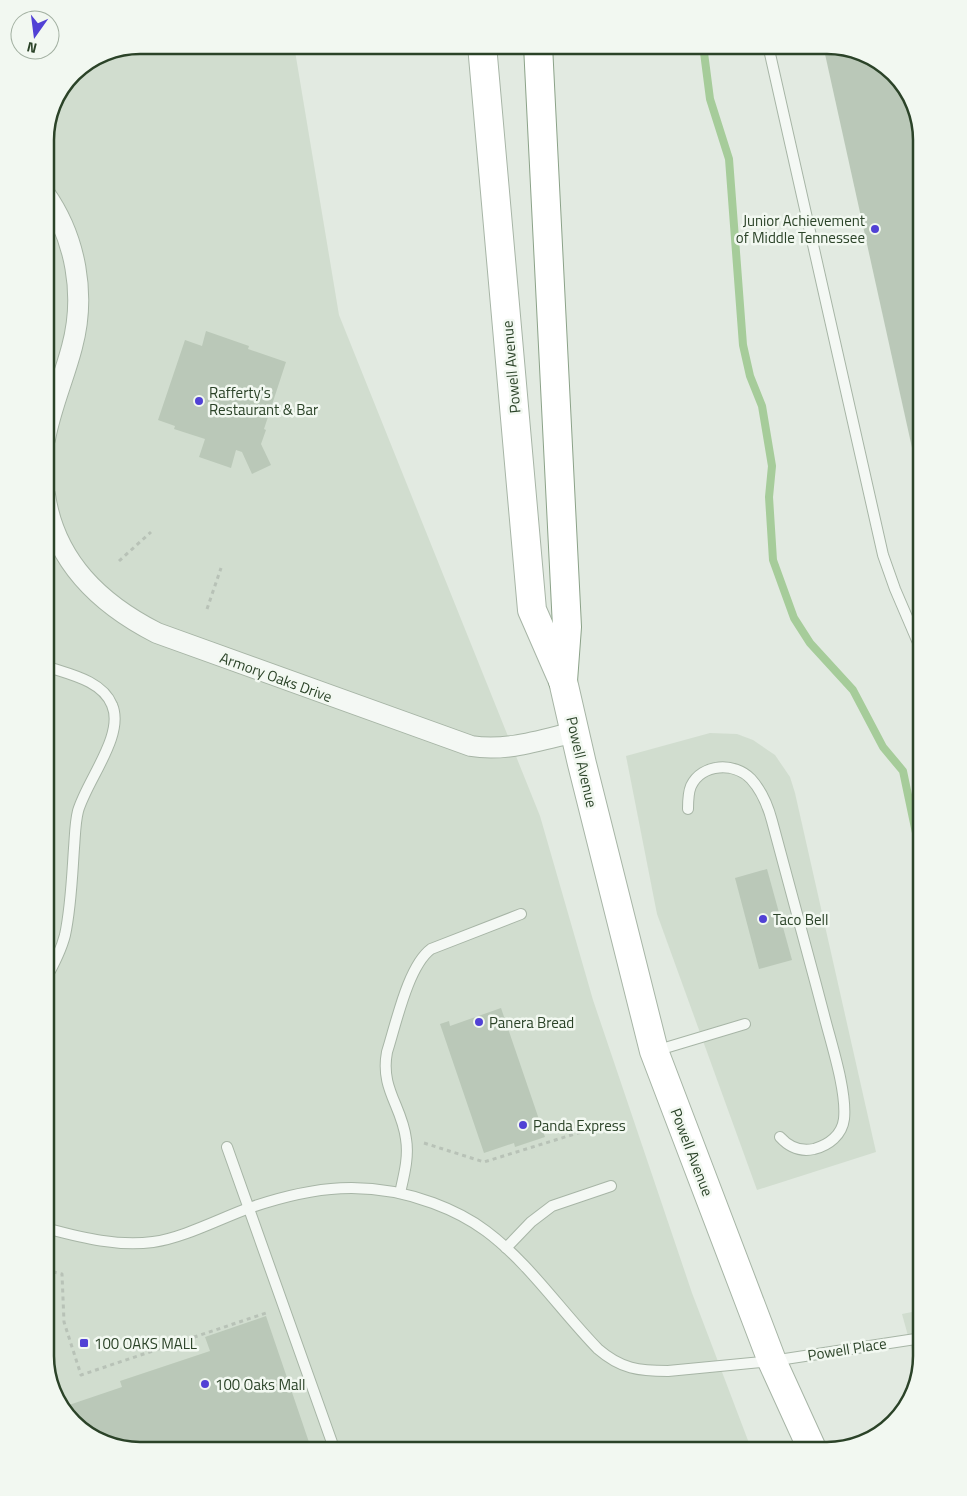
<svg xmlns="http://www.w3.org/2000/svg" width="967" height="1496" font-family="'Titillium Web',sans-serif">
<rect width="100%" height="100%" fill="#e2eae1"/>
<g fill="#d1ddcf">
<polygon points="140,45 294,45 339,315 540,816 593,1000 692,1293 752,1451 134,1451 87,1435 55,1398 45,1356 45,134 73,73 104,52"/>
<polygon points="710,733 737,734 753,740 775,755 790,777 795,793 876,1152 757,1190 657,914 626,756"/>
<polygon points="922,1310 922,1357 918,1372 902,1314"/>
</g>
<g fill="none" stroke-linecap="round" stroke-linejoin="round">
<polyline stroke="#a6cc9a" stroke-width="8" points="703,45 710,99 729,159 743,345 750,376 762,406 772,466 769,497 773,560 794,618 810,643 853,690 883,747 903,771 916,833 922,854"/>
</g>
<g fill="#bac8b8">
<polygon points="823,45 834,45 880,61 912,98 922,140 922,493"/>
<polygon points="206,331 249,346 248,349 286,362 264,429 266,430 261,444 271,465 252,474 242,452 236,450 231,468 199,457 205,439 174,429 175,426 158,420 185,340 202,346"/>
<polygon points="767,869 792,960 759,969 735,878"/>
<polygon points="501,1008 545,1137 515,1147 514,1143 484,1153 440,1024 449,1021 450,1026"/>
<polygon points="266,1316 312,1451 134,1451 87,1435 63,1407 122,1387 120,1381 210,1351 205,1337"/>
</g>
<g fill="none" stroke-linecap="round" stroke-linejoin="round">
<defs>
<g id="lane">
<polyline points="768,45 883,555 895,589 922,652"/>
<path d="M 688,809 C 688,801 688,793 691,786 C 702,763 735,762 751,779 C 762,791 768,806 772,821 C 789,885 807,950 824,1015 C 831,1043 847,1091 844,1119 C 842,1135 829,1145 814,1149 C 800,1152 789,1147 780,1137"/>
<path d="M 45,980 C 53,966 61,951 65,935 C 71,907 72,877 74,848 C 75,836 75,823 78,811 C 87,780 125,735 112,705 C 102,680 68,674 45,666"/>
<polyline points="655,1051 745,1024"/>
<polyline points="227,1147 335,1451"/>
<path d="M 400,1193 C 404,1175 409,1157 406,1139 C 402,1106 380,1089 387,1052 C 396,1024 408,966 431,949 L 521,914"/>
<path d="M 45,1228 C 80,1237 116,1247 153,1242 C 183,1238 219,1219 249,1208 C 313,1186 368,1179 433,1203 C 452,1210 470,1219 486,1231 C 529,1263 560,1310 598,1349 C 621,1369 639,1371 668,1371 L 772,1361 L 922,1338"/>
<polyline points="506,1248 531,1222 552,1206 611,1186"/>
</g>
<g id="street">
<path d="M 45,439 C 51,407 64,378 72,347 C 86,295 76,238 45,194"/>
<path d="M 45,495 C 55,562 100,604 157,633 L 471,746 C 506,752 541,740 575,732"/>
</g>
<polyline id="secondary" points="482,45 532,610 563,681 582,764 654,1051 772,1361 813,1451"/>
<polyline id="highway" points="538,45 567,627 563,681"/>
</defs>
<use href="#lane" stroke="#a7b5a6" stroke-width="12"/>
<use href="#street" stroke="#a7b5a6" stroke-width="22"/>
<use href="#secondary" stroke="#a7b5a6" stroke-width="30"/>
<use href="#highway" stroke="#8ba288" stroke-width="30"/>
<g stroke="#b8c2b7" stroke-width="3" stroke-dasharray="4 4" stroke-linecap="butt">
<polyline points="119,561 151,532"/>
<polyline points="207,609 221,568"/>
<polyline points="424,1143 484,1162 591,1129"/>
<polyline points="45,1270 62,1274 64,1322 81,1375 266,1313"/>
</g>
<use href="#lane" stroke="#f4f8f4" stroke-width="10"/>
<use href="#street" stroke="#f4f8f4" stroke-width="20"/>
<use href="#secondary" stroke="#fff" stroke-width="28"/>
<use href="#highway" stroke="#fff" stroke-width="28"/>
</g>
<g fill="#5141d5" stroke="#f2f8f1" stroke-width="2">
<circle cx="875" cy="229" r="5"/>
<circle cx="199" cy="401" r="5"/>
<circle cx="763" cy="919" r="5"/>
<circle cx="479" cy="1022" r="5"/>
<circle cx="523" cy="1125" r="5"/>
<rect x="79" y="1338" width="10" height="10" rx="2.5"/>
<circle cx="205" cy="1384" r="5"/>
</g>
<g text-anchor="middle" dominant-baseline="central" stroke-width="5" stroke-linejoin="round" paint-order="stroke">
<g font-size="15" fill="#2b4328" stroke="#f2f8f1" text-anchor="start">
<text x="865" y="220" text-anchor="end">Junior Achievement<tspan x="865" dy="17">of Middle Tennessee</tspan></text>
<text x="209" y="392">Rafferty's<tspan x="209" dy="17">Restaurant &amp; Bar</tspan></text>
<text x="773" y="919">Taco Bell</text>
<text x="489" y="1022">Panera Bread</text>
<text x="533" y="1125">Panda Express</text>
<text x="94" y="1343">100 OAKS MALL</text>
<text x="215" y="1384">100 Oaks Mall</text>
</g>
<g font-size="15" fill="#2b4328" stroke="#f2f8f1">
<text transform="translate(511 367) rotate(-95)">Powell Avenue</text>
<text transform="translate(276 677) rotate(20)">Armory Oaks Drive</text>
<text transform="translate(582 762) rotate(77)">Powell Avenue</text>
<text transform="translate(692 1152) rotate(69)">Powell Avenue</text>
<text transform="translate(847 1349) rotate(-9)">Powell Place</text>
</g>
</g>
<path d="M0 0H967V1496H0ZM140 54H827A86 86 0 0 1 913 140V1356A86 86 0 0 1 827 1442H140A86 86 0 0 1 54 1356V140A86 86 0 0 1 140 54Z" fill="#f2f8f1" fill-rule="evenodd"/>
<path fill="none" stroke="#2b4328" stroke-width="2.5" d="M140 54H827A86 86 0 0 1 913 140V1356A86 86 0 0 1 827 1442H140A86 86 0 0 1 54 1356V140A86 86 0 0 1 140 54Z"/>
<g transform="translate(35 35) rotate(194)"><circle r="24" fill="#f2f8f1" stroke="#a2b0a1"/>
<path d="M0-4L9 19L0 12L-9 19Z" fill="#5141d5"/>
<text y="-8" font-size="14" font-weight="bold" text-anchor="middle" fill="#2b4328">N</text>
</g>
</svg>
